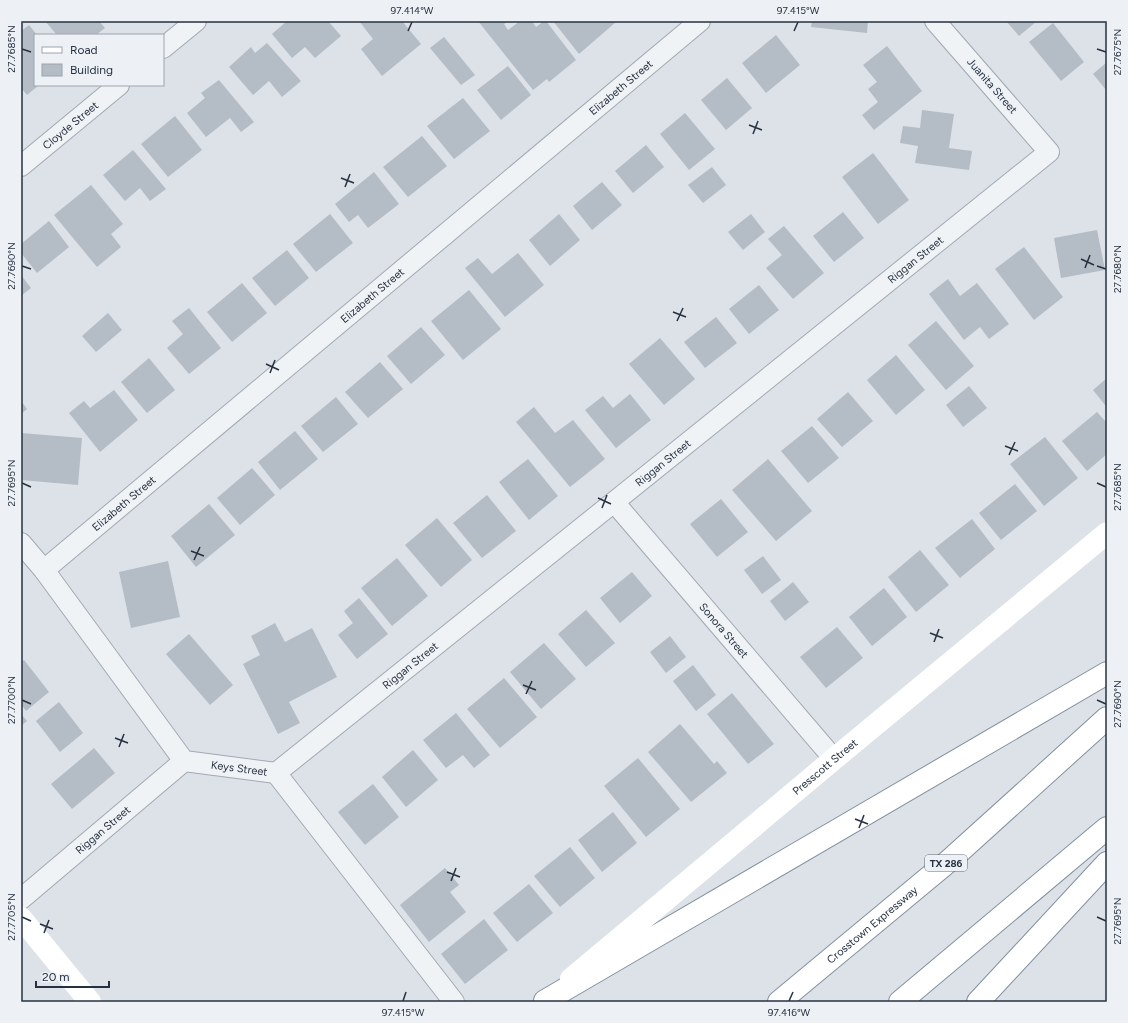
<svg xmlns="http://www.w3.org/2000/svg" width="1128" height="1023" font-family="Figtree,sans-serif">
<rect width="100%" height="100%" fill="#dde2e8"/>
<g fill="#b4bcc5">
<polygon points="45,21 99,21 105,28 96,35 57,35"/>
<polygon points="287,21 328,21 341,36 315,58 305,47 292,58 272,34"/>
<polygon points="359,21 402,21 421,44 382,76 361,49 373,39"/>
<polygon points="478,21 508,21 504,24 508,30 520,21 532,21 536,27 544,21 546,21 576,60 549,82 547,79 533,90"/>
<polygon points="553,21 615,21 616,22 579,54"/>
<polygon points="812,21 868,21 867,33 811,27"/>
<polygon points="1006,21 1037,21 1019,36"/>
<polygon points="1053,23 1084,62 1061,81 1029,42"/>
<polygon points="29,25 37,35 35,35 35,85 39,85 27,95 21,88 21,31"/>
<polygon points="776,35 800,65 766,93 742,63"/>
<polygon points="444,37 475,75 461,85 430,48"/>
<polygon points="267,43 301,81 282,97 269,81 253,95 229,67 251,47 255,53"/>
<polygon points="887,46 922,91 874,130 862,115 878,102 868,89 877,82 863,65"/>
<polygon points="1107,62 1107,91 1093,74"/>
<polygon points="508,66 531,95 501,120 477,90"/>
<polygon points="727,78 752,108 726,130 701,100"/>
<polygon points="219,80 254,122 241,132 230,118 206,137 187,113 205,98 201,93"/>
<polygon points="463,98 490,131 454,159 427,126"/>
<polygon points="922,110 954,114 949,148 972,151 969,170 915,163 918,146 900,143 903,126 920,128"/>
<polygon points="685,113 715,149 689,170 660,134"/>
<polygon points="175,116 202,150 168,177 141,144"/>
<polygon points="422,136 447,166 408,197 383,167"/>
<polygon points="646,145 664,167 633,193 615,171"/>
<polygon points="133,150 166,189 150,201 140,188 125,201 103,175"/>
<polygon points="873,153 909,200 878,224 842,177"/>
<polygon points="712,167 726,185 703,203 688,185"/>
<polygon points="374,172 399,204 368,228 358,215 349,222 335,204"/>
<polygon points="602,182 622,205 592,230 573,206"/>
<polygon points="91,185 123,224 111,234 121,247 97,267 54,215"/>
<polygon points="843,212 864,238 834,262 813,236"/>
<polygon points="330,214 353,243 316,272 293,244"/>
<polygon points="559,214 580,240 550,266 529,240"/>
<polygon points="751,214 765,232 743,250 728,232"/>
<polygon points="49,221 69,247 37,273 21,253 21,244"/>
<polygon points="784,226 824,273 793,299 766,268 782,255 768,239"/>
<polygon points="1097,230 1105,270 1061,278 1054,238"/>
<polygon points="1024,247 1063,297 1034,320 995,269"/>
<polygon points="287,250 309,278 275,306 252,278"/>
<polygon points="518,253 544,285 505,317 465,268 478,258 492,274"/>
<polygon points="21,275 31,288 21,296"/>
<polygon points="948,279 960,296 977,283 1009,324 989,339 980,327 964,340 929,294"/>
<polygon points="242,283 267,313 232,342 207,312"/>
<polygon points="759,285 779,310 749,334 729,309"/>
<polygon points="469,290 501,329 463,360 431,321"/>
<polygon points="189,308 221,348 189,374 167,348 183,334 172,321"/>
<polygon points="108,313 122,330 96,352 82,336"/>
<polygon points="716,317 737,343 705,368 684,342"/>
<polygon points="936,321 974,366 946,390 908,345"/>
<polygon points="421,327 445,355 411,384 387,356"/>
<polygon points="660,338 695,379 664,405 629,364"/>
<polygon points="896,355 925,390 896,415 867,380"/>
<polygon points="149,358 175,390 147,413 121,382"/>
<polygon points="380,362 403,389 368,418 345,392"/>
<polygon points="1107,378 1107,403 1105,405 1093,390"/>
<polygon points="969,386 987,408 963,427 946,405"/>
<polygon points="114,390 138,420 100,452 69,413 84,401 90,408"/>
<polygon points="848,392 873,421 842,447 817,419"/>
<polygon points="630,394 651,420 616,448 585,410 603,396 613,408"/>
<polygon points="336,397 358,424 323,452 301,426"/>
<polygon points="21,401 27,409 21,414"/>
<polygon points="534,407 555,433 573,420 605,459 570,487 516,422"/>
<polygon points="1097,412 1107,423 1107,454 1087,471 1062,441"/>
<polygon points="812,426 839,458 808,483 781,451"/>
<polygon points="295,431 318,459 280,490 258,462"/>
<polygon points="21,433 82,438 78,485 21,480"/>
<polygon points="1045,437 1078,478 1044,506 1010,464"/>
<polygon points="528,459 558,496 529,520 499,482"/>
<polygon points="768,459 812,511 776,541 732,490"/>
<polygon points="252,468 275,495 240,525 217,498"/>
<polygon points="1015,484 1037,511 1001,540 979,513"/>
<polygon points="487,495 516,531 482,558 453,523"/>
<polygon points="721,499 748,532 717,557 690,524"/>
<polygon points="209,504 235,535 196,567 171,536"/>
<polygon points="437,518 472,560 441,587 405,545"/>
<polygon points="972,519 995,549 960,578 935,548"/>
<polygon points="920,550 949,585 916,612 888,577"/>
<polygon points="763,556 781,580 762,594 744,570"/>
<polygon points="397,558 428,596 392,626 361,588"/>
<polygon points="168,561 180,617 131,628 119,572"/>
<polygon points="632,572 652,596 620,623 600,598"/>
<polygon points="793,582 809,602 785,621 770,601"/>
<polygon points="884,588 907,617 872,646 849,617"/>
<polygon points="359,598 388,634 357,659 338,635 353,623 344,611"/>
<polygon points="586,610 615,643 586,667 558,634"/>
<polygon points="275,623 285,642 312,628 337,677 289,702 300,723 278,734 243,664 260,655 251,636"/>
<polygon points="837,627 863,658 826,688 800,657"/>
<polygon points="189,634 233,685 210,705 166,654"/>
<polygon points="670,636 686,657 666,673 650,652"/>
<polygon points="544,643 576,679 541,709 510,672"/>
<polygon points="24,660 49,692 26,711 21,704 21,662"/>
<polygon points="693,665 716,695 696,711 673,681"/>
<polygon points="504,678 537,717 500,748 467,709"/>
<polygon points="732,693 774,744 748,764 707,714"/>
<polygon points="59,702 83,733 60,752 36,721"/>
<polygon points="456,713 490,755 474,768 463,755 446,768 423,740"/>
<polygon points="21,714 27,721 21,726"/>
<polygon points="680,724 714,764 717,761 727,773 691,802 648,752"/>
<polygon points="94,748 115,773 72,809 51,784"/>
<polygon points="413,750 438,780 406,807 382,777"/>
<polygon points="638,758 680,809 646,837 604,786"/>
<polygon points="373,784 399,817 365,845 338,812"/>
<polygon points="613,812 637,843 602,872 578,840"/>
<polygon points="570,847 595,878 560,907 534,876"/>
<polygon points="445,868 459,885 450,892 466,912 429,942 400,905"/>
<polygon points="529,884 553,913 517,942 493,913"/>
<polygon points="484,919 508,950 465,984 441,954"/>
</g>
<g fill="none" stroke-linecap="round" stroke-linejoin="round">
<defs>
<g id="street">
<polyline points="163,48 196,21"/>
<path id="s1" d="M 21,166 L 119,85"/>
<path id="s2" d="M 614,502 L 834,759"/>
<path id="s3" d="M 21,543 L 44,570 L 184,761 L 276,773 L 454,1002"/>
<path id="s4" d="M 44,570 L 700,21"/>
<path id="s5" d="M 276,773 L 614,502 L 1049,152 L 935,21"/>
<path id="s6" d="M 21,899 L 184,761"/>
</g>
<g id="highway">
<polyline points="545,1001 1107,673"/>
<path id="s8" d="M 779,1002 L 950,860 L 1107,718"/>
<polyline points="900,1002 1107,828"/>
<polyline points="978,1002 1107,863"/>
</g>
</defs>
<use href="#street" stroke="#a2a9b2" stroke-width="22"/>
<use href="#highway" stroke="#8490a0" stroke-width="24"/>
<use href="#street" stroke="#f0f3f6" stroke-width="20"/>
<g stroke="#fff" stroke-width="22">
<polyline points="21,918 90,1002"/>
<path id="s7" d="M 571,979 L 834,759 L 1107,533"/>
</g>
<use href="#highway" stroke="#fff" stroke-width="22"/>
</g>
<path fill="none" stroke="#263140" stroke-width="1.5" d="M 408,31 L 412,22M 794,31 L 798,22M 22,49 L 31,52M 1097,49 L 1106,52M 749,125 L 762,130M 753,134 L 758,121M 341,178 L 354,183M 345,187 L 350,174M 1081,259 L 1094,265M 22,266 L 31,269M 1097,266 L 1106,269M 1085,268 L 1090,255M 673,312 L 686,317M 677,321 L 683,308M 266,364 L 279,370M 270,373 L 275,360M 1005,446 L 1018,451M 1009,455 L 1015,442M 22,483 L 31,487M 1097,483 L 1106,487M 598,498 L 611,504M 602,508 L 607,495M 191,551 L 204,556M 194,560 L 200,547M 930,633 L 943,638M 934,642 L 939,629M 523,685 L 536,690M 526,694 L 532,681M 22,700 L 31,704M 1097,700 L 1106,704M 115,738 L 128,743M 119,747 L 124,734M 855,819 L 868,824M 859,828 L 864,815M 447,872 L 460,877M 451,881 L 456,868M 22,917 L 31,921M 1097,917 L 1106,921M 40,924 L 53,929M 44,933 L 49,920M 403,1001 L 406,992M 789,1001 L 793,992"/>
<g text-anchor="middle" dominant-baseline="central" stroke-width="4" stroke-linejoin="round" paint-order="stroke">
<rect fill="#edf1f6" stroke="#626b77" stroke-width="1" x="925" y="855" width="42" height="16" rx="3"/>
<g font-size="10" font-weight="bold" fill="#263140">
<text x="946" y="863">TX 286</text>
</g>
<g font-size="11" fill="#263140" stroke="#edf1f6">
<text transform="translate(992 86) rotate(49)">Juanita Street</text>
<text stroke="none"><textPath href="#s4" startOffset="752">Elizabeth Street</textPath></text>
<text stroke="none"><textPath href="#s1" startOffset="64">Cloyde Street</textPath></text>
<text stroke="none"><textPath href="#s5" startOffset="820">Riggan Street</textPath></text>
<text stroke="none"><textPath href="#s4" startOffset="428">Elizabeth Street</textPath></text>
<text stroke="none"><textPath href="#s5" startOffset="496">Riggan Street</textPath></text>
<text stroke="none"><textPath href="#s4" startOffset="104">Elizabeth Street</textPath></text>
<text stroke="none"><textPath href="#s2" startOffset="169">Sonora Street</textPath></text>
<text stroke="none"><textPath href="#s5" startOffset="172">Riggan Street</textPath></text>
<text stroke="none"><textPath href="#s7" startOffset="331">Presscott Street</textPath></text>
<text stroke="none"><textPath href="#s3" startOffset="328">Keys Street</textPath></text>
<text stroke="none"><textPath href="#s6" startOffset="107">Riggan Street</textPath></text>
<text stroke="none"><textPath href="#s8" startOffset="121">Crosstown Expressway</textPath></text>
</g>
</g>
<rect width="1128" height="1023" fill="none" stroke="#edf1f6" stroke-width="44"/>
<rect x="34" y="34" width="130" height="52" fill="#edf1f6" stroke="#9da4ad"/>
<rect x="42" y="47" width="20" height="6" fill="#ffffff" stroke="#9da4ad"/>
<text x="70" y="54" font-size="12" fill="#263140">Road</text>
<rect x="42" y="64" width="20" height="12" fill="#b4bcc5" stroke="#9da4ad"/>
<text x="70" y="74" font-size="12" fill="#263140">Building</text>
<path d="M36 981v6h73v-6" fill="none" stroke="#263140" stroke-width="2"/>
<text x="42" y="981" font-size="12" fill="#263140" stroke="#edf1f6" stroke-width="3" paint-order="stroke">20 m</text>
<rect x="22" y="22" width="1084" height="979" fill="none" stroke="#263140" stroke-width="1.5"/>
<g font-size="10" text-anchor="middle" fill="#263140">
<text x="412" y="14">97.414°W</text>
<text x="798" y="14">97.415°W</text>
<text transform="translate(11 49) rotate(-90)" y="4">27.7685°N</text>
<text transform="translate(1117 52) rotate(-90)" y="4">27.7675°N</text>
<text transform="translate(11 266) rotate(-90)" y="4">27.7690°N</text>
<text transform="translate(1117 269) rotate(-90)" y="4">27.7680°N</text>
<text transform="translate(11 483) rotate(-90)" y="4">27.7695°N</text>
<text transform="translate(1117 487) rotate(-90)" y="4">27.7685°N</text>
<text transform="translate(11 700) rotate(-90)" y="4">27.7700°N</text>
<text transform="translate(1117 704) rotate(-90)" y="4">27.7690°N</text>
<text transform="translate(11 917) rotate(-90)" y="4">27.7705°N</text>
<text transform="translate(1117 921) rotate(-90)" y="4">27.7695°N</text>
<text x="403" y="1016">97.415°W</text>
<text x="789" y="1016">97.416°W</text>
</g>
</svg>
